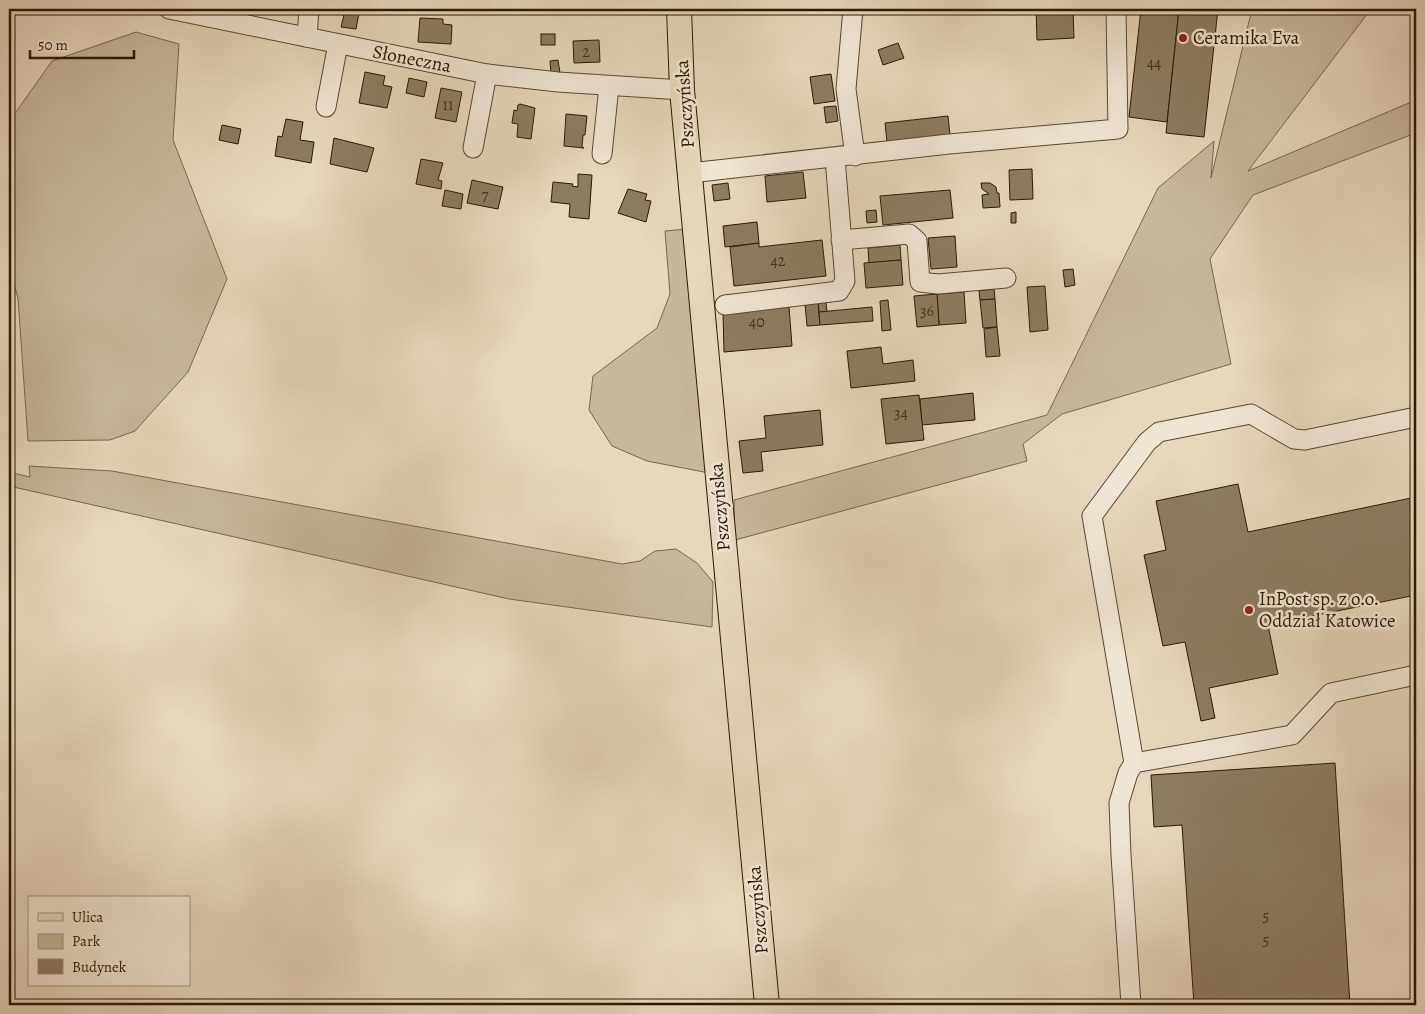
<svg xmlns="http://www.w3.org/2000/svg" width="1425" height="1014" font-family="Alegreya,serif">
<rect width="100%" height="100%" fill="#e6d7bd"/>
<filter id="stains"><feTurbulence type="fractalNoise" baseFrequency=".004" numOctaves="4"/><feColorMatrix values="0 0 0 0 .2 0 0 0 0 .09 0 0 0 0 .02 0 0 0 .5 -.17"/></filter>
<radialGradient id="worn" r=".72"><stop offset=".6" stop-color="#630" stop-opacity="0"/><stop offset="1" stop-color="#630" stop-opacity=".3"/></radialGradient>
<g fill="#c6b79d" stroke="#786850">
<polygon points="1252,9 1371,9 1248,171 1416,100 1416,133 1253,195 1210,259 1231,364 1062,414 1023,444 1027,461 735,540 734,500 1047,415 1158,188 1214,141 1211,178"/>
<polygon points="136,32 179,44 173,140 227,279 188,372 135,431 110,440 28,441 18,298 9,266 9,113 16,112 52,61"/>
<polygon points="687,229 709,473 647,461 612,446 589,410 593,376 657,328 670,294 665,231"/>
<polygon points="29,466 112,471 622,564 640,561 655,551 676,549 697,563 713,582 712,627 509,599 9,486 9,472 30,477"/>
</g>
<g fill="#8c7c64" stroke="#2a1a03">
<polygon points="328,9 357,9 356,13 359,13 356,29 341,27 344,15 327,12"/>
<polygon points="1036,9 1073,9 1074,38 1037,40"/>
<polygon points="1141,9 1179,9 1167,122 1129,117"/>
<polygon points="1179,9 1218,9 1204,137 1166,133"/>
<polygon points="420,18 443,19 443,24 452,25 451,44 418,42"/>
<rect x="541" y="34" width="14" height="11"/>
<polygon points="599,40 600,62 574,63 573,41"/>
<polygon points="898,43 904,58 883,65 878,50"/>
<polygon points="558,60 560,73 551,74 550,61"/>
<polygon points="365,72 385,76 383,85 392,87 387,108 359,103"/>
<polygon points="831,74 835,101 814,104 810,77"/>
<polygon points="409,78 427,82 424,97 406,93"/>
<polygon points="441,88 462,92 456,122 435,118"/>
<polygon points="520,104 535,108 531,139 517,137 518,124 512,123 514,110 517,111 518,105"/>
<polygon points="836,106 838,121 826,123 824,107"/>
<polygon points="566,114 587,116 585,135 583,135 582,147 584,148 564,146"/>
<polygon points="948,116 950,135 887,142 885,123"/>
<polygon points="286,119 303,122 300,140 314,142 311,163 275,156 278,136 282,137"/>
<polygon points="222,125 241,129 238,144 219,140"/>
<polygon points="334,138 374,148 367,172 330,164"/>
<polygon points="421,159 443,163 438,180 442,181 441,189 416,184"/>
<polygon points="1032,169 1033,199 1010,200 1009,170"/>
<polygon points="803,172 806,198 767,202 765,176"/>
<polygon points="578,174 592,175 589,219 569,217 570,204 551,202 553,182 573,184 572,186 578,187"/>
<polygon points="472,180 503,187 498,209 467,203"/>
<polygon points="728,183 730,199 714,201 712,185"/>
<polygon points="981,183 990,183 996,187 997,193 999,193 1000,207 983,208 982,195 989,194 982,189"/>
<polygon points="628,189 647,194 645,200 651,201 646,222 618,213"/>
<polygon points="445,190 463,194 461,209 442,206"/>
<polygon points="950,190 953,218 883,225 880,196"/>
<polygon points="876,210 877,222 867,223 866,211"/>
<polygon points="1016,212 1016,223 1011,223 1011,213"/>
<polygon points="757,222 759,243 725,247 723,226"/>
<polygon points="955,236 957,267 931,269 928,238"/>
<polygon points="822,240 826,276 734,286 730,247 759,243 759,247"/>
<polygon points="900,245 901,260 869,263 868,248"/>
<polygon points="901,260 903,285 866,288 864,263"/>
<polygon points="1073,269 1075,285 1065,287 1063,270"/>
<polygon points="1045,286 1048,330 1030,332 1027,287"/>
<polygon points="994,289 995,299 980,300 979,291"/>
<polygon points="964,292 966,323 939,325 937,294"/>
<polygon points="937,294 939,325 917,327 914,296"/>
<polygon points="995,299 997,327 983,328 980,300"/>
<polygon points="888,300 891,330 882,331 880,301"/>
<polygon points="826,302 827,312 819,312 818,303"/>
<polygon points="818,303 820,325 807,326 805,304"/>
<polygon points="789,307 792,346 724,352 723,313"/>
<polygon points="872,307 873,321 820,325 819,312"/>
<polygon points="997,327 1000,356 986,357 984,329"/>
<polygon points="881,347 883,364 913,360 915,381 851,388 847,351"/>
<polygon points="973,393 975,420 922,425 920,399"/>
<polygon points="919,395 924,440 886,444 881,399"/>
<polygon points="820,410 823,445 761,452 763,471 743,473 739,441 766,438 764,416"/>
<polygon points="1238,484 1248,532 1416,497 1416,595 1268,625 1278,674 1209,688 1215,718 1201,721 1185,642 1163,646 1144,555 1166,550 1156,501"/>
<polygon points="1335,763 1350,1005 1194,1005 1182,825 1154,827 1151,775"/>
</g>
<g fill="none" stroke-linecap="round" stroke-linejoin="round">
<defs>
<g id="minor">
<polyline points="169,9 487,74 558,82 682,90"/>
<polyline points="853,9 846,89 855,156"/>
<polyline points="307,37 309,9"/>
<polyline points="326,107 338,44"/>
<polyline points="473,148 487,74"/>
<polyline points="602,154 609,86"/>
<polyline points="690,173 949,144 1118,129 1116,9"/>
<polyline points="841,240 909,234 917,241 920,282 938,284 1006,278"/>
<polyline points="725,305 839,291 845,281 835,158"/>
<polyline points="1134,763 1292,735 1331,693 1416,675"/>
<polyline points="1131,1005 1121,855 1119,803 1128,773 1134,763 1092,516 1147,442 1159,432 1251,414 1294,439 1305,440 1416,417"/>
</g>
<polyline id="major" points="679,9 682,90 767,1005"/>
</defs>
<use href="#minor" stroke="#594932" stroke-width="21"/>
<use href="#major" stroke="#2a1a03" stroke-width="26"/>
<use href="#minor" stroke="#efe5d4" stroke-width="19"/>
<use href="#major" stroke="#e6d7bd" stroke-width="24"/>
</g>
<g fill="#8f2418" stroke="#efe5d4" stroke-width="2">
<circle cx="1183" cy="38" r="5"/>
<circle cx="1249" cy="610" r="5"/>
</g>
<g text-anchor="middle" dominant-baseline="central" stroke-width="5" stroke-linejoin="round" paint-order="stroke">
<g font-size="16" fill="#42321b">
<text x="586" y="52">2</text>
<text x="1154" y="63">44</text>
<text x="448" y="105">11</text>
<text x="485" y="195">7</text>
<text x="778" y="261">42</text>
<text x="927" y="311">36</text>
<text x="757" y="322">40</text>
<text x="901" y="413">34</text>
<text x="1266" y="916">5</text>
<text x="1266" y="940">5</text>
</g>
<g font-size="19" fill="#2a1a03" stroke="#efe5d4" text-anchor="start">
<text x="1193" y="38">Ceramika Eva</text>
<text x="1259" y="599">InPost sp. z o.o.<tspan x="1259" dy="22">Oddział Katowice</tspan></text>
</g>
<g font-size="19" fill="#2a1a03" stroke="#efe5d4">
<text transform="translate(412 59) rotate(11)">Słoneczna</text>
<text transform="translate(685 104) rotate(-94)">Pszczyńska</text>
<text transform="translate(720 507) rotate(-95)">Pszczyńska</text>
<text transform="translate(758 910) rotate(-95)">Pszczyńska</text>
</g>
</g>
<rect width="1425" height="1014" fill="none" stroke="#e6d7bd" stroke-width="30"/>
<rect x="10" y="10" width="1405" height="994" fill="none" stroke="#2a1a03" stroke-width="2.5"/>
<rect x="15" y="15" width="1395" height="984" fill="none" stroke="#2a1a03"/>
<rect x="28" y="896" width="162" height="90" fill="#efe5d4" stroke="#a09480"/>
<rect x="38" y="913" width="25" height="8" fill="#e6d7bd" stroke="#a09480"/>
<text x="72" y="922" font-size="15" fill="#2a1a03">Ulica</text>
<rect x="38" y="934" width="25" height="15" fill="#c6b79d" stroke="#a09480"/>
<text x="72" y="946" font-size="15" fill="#2a1a03">Park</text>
<rect x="38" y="959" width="25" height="15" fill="#8c7c64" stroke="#a09480"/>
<text x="72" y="972" font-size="15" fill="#2a1a03">Budynek</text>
<path d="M30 50v8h104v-8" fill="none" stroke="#2a1a03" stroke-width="2.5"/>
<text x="38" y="50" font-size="15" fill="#2a1a03" stroke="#efe5d4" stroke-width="4" paint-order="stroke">50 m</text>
<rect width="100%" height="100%" filter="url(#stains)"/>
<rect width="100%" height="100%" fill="url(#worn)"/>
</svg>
